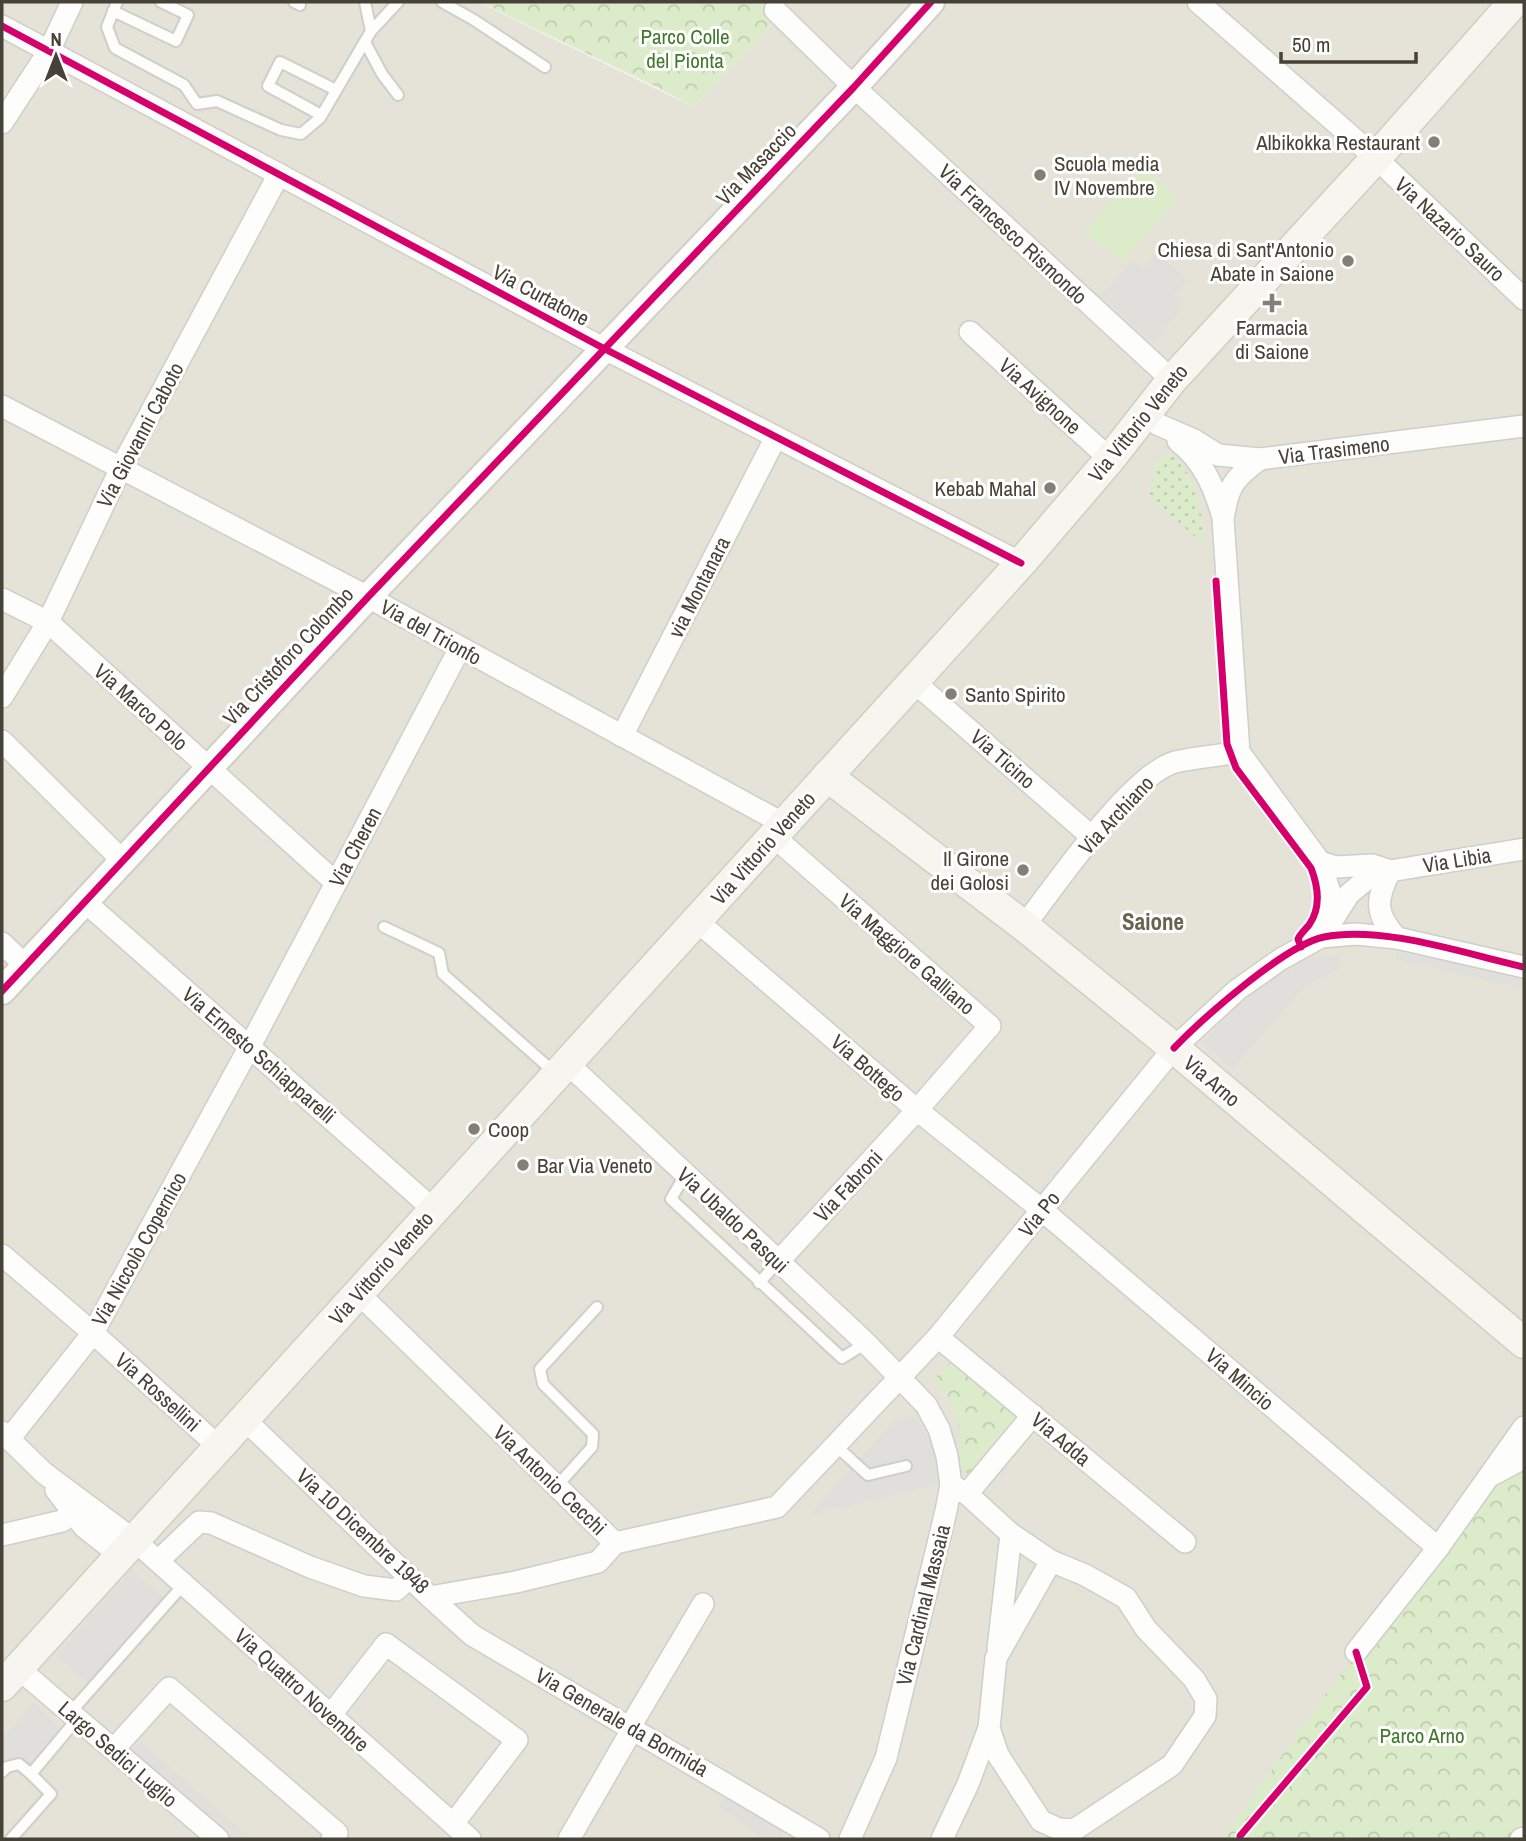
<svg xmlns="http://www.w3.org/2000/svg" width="1526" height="1841" font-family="'Archivo Narrow',sans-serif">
<defs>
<pattern id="forest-crowns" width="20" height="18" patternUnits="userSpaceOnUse" patternTransform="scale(1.75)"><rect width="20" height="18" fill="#dceccb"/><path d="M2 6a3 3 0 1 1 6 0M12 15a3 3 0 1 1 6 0" fill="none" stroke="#beccaf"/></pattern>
<pattern id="garden-dots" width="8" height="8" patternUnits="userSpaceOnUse" patternTransform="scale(1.75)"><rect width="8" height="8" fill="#dceccb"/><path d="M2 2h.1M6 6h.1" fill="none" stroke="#beccaf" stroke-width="1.8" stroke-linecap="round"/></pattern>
</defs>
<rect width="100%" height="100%" fill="#f1f0eb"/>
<polygon fill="#e5e2d8" points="2,2 478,2 693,107 794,2 1524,2 1524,1839 2,1839"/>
<polygon fill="#dceccb" points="1141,167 1178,198 1122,263 1085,232"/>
<g fill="url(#forest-crowns)">
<polygon points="480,2 794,2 693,107 659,88"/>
<polygon points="954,1359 1020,1419 977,1482 958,1465 962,1434 948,1397 934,1379"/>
<polygon points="1524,1467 1524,1839 1223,1839 1330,1688 1493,1483"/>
</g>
<polygon fill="url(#garden-dots)" points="1166,455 1176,455 1193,483 1206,534 1203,540 1200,541 1155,502 1149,500 1156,462"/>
<g fill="#e0dfdb">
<polygon points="1157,253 1187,280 1174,295 1183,306 1153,343 1101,296 1133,260 1143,269"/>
<polygon points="1397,938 1524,967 1524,989 1396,959"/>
<polygon points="1324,955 1340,955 1338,970 1304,987 1232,1069 1203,1043 1234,1008 1257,989 1303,960"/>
<polygon points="913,1417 929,1432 941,1459 945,1482 810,1515 896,1419"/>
<polygon points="132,1570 168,1602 92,1687 56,1655"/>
<polygon points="34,1703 63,1733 31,1768 18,1760 2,1772 2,1740"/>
<polygon points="140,1741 251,1839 218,1839 123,1758"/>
<polygon points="731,1786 791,1821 779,1839 765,1839 719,1807"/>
</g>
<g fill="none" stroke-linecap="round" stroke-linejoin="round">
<defs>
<g id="service">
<polyline points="117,2 107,27 115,48 184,85 197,104 217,101 281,130 301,134 320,118 371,31 365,2"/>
<polyline points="294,2 300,5"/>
<polyline points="442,2 474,20 545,67"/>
<polyline points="113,11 176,41 188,15 161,2"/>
<polyline points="371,31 398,2"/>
<polyline points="365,42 382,74 398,95"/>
<polyline points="321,115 268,86 280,62 336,90"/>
<polyline points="384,927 439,953 443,974 554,1072"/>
<polyline points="685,1175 671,1199 842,1358 866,1343"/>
<polyline points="759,1283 778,1262"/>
<polyline points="835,1445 868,1475 906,1466"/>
<polyline points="557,1486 592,1447 593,1434 543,1384 540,1369 597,1307"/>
<polyline points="70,1713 184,1584"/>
<polyline points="2,1772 7,1767 19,1764 31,1774 77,1719"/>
<polyline points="11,1839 51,1794 31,1774"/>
</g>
<g id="minor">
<polyline points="1198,2 1376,158 1524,299"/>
<polyline points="775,10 854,87 1172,380"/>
<polyline points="2,26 603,348 1021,563"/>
<polyline points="2,123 49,51 72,2"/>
<polyline points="970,332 1110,459"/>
<polyline points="2,406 368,597 784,824"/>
<polyline points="1157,424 1194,440 1218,455 1260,459 1524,426"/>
<path d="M 1178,441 C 1202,460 1213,484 1222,514"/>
<path d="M 1260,459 C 1234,478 1228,486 1223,519 L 1239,752 L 1320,862 L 1330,892 L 1330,907 L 1321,937"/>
<polyline points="2,599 48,622 336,883"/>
<polyline points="913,681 1092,837"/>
<polyline points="2,697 48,622 121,468 279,174"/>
<polyline points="622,736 776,437"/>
<polyline points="2,741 122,860"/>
<polyline points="772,835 990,1026 917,1110 778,1262"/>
<path d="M 1320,862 L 1336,867 L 1372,865 L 1390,871 C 1376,899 1374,914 1397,938"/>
<polyline points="84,901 434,1210"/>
<polyline points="697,921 917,1110 1042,1210 1438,1548"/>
<polyline points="1330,924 1349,894 1367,879 1390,871 1524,849"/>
<path d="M 1024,926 C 1055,886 1130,775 1175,762 C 1196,757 1218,756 1239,752"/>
<polyline points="2,943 26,966"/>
<polyline points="567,1063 866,1343 926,1405 939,1429 947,1456 951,1485 946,1511 886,1758 850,1839"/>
<polyline points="2,1255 93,1333 219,1447"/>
<polyline points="358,1293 615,1543 777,1507 938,1337 1174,1048 1237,990 1281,959 1321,937 1356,934 1397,938 1524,967"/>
<polyline points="938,1337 1185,1542"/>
<polyline points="244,1419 430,1597 516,1582 598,1562 615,1543"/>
<polyline points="2,1432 44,1473 134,1540 470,1839"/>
<polyline points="9,1439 93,1333 250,1046 460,648"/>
<polyline points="1494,1474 1524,1458"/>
<polyline points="951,1485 967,1494 1011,1534 1051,1561 1085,1575 1126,1598 1146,1629 1194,1679 1206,1699 1205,1716 1172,1765 1074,1830 1059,1829 1041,1821 998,1755 989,1728 996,1658 1051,1561"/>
<polyline points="56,1490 84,1527 107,1545 134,1540"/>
<polyline points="967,1494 1033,1415"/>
<polyline points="2,1535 62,1521 72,1513"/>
<polyline points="158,1561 199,1522 211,1523 310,1567 364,1586 396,1590 408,1579"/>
<polyline points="430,1597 472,1635 819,1839"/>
<polyline points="998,1649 1011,1534"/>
<polyline points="1356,1652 1438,1548 1524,1427"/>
<polyline points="18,1668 218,1839"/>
<polyline points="330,1716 386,1644 517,1740 453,1824"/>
<polyline points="630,1727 703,1604"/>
<polyline points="114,1749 169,1688 337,1833 332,1839"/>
<polyline points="569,1839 633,1728"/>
<polyline points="942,1839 968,1784 989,1728"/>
<polyline points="1521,1839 1524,1838"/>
</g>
<polyline id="tertiary" points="2,991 368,597 854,87 931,2"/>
<g id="secondary">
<polyline points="827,776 1024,926 1174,1048 1524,1343"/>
<polyline points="2,1686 1021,563 1110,459 1172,380 1376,158 1514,2"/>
</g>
</defs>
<use href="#service" stroke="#cfcec8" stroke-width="14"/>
<use href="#minor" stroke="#cfcec8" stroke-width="24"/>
<use href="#tertiary" stroke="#cfcec8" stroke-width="30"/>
<use href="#secondary" stroke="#d0cec2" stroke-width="33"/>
<use href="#service" stroke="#fdfdfc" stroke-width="10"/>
<use href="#minor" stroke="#fdfdfc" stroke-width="21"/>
<use href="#tertiary" stroke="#fdfdfc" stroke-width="26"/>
<use href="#secondary" stroke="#f7f5ef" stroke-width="30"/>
<defs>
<g id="cycleway">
<polyline points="2,26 603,348 1021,563"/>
<path d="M 1216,581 L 1227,744 L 1236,768 L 1311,868 C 1318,886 1321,908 1309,925 C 1305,930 1301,933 1298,939 L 1301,947"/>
<polyline points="2,991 368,597 854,87 931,2"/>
<path d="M 1174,1048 C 1202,1019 1285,945 1324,937 C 1382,925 1466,954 1524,967"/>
<polyline points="1240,1839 1240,1836 1367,1687 1356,1652"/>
</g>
</defs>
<use href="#cycleway" stroke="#fff" stroke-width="11"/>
<use href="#cycleway" stroke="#d6006c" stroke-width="7"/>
</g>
<g fill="#827f76" stroke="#fff" stroke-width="2.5">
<circle cx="1434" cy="142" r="7"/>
<circle cx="1040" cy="175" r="7"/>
<circle cx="1348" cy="261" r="7"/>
<path d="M1268.5 292.5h7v7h7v7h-7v7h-7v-7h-7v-7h7z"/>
<circle cx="1050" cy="488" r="7"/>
<circle cx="951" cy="694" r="7"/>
<circle cx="1023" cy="870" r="7"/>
<circle cx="474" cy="1129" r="7"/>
<circle cx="523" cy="1165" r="7"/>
</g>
<g text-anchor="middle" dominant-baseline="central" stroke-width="6" stroke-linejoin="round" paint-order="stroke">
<g font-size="21" fill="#41792a" stroke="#fff">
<text x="685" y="36">Parco Colle<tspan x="685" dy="24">del Pionta</tspan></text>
<text x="1422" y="1735">Parco Arno</text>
</g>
<g font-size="21" fill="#474237" stroke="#fff" text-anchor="end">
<text x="1420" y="142">Albikokka Restaurant</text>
<text x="1054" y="163" text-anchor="start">Scuola media<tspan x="1054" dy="24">IV Novembre</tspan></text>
<text x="1334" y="249">Chiesa di Sant'Antonio<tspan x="1334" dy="24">Abate in Saione</tspan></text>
<text x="1272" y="327" text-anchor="middle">Farmacia<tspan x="1272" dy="24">di Saione</tspan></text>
<text x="1036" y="488">Kebab Mahal</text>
<text x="965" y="694" text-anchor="start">Santo Spirito</text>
<text x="1009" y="858">Il Girone<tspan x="1009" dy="24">dei Golosi</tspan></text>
<text x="488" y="1129" text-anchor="start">Coop</text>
<text x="537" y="1165" text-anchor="start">Bar Via Veneto</text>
</g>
<g font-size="21" fill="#474237" stroke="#fff">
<text transform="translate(756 164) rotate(-46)">Via Masaccio</text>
<text transform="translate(1450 229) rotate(43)">Via Nazario Sauro</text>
<text transform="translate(1013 234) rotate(43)">Via Francesco Rismondo</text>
<text transform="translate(541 295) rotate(28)">Via Curtatone</text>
<text transform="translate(1040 396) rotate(42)">Via Avignone</text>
<text transform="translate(1138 423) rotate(-51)">Via Vittorio Veneto</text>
<text transform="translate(140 435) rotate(-62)">Via Giovanni Caboto</text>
<text transform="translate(1334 450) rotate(-7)">Via Trasimeno</text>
<text transform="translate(699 587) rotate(-63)">via Montanara</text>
<text transform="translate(431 632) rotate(29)">Via del Trionfo</text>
<text transform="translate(288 656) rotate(-47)">Via Cristoforo Colombo</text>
<text transform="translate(141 707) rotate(42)">Via Marco Polo</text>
<text transform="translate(1003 759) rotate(41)">Via Ticino</text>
<text transform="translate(1116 815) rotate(-47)">Via Archiano</text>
<text transform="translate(355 847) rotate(-62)">Via Cheren</text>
<text transform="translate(763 848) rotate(-48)">Via Vittorio Veneto</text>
<text transform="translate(1457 860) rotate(-9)">Via Libia</text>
<text transform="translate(907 954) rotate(41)">Via Maggiore Galliano</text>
<text transform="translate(259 1055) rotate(41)">Via Ernesto Schiapparelli</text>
<text transform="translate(868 1068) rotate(41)">Via Bottego</text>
<text transform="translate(1212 1081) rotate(40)">Via Arno</text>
<text transform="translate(848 1186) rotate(-47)">Via Fabroni</text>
<text transform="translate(1039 1214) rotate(-51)">Via Po</text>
<text transform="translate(733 1220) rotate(43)">Via Ubaldo Pasqui</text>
<text transform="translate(139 1249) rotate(-61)">Via Niccolò Copernico</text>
<text transform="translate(381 1268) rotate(-48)">Via Vittorio Veneto</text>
<text transform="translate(1240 1379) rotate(41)">Via Mincio</text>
<text transform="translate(158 1392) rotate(42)">Via Rossellini</text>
<text transform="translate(1061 1439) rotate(40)">Via Adda</text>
<text transform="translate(550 1480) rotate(44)">Via Antonio Cecchi</text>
<text transform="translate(363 1531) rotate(43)">Via 10 Dicembre 1948</text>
<text transform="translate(923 1605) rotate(-76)">Via Cardinal Massaia</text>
<text transform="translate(302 1690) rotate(42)">Via Quattro Novembre</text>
<text transform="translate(622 1722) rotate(30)">Via Generale da Bormida</text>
<text transform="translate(118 1754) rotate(41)">Largo Sedici Luglio</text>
</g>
<g font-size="23" font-weight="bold" fill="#6a614e" stroke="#fff">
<text x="1153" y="921">Saione</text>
</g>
</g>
<rect width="1526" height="1841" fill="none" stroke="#474237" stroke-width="7"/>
<g transform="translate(56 56)" stroke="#ffffff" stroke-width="5" paint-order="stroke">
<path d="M0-5L12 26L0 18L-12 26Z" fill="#474237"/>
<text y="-10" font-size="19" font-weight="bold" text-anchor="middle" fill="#474237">N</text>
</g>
<path d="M1281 52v10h135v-10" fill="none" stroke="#474237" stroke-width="3.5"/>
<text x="1292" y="52" font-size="21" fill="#474237" stroke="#ffffff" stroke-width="5" paint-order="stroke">50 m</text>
</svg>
